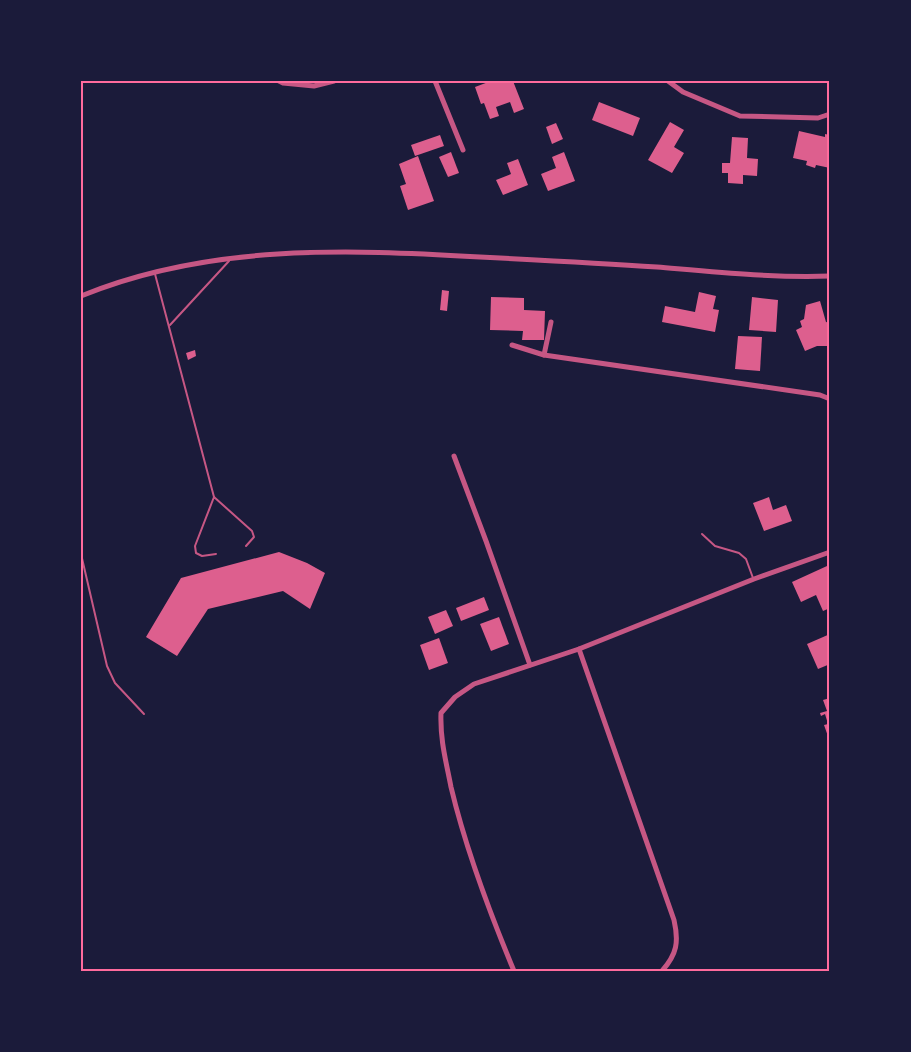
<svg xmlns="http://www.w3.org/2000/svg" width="911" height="1052" font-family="'Alegreya Sans',sans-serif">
<rect width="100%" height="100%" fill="#1b1b3a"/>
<g fill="#dd5f8e">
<polygon points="491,81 513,81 524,109 514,113 510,102 496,107 499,116 490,119 484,103 481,104 475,87"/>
<polygon points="599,102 640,118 633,136 592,120"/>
<polygon points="670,122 684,130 674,147 684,153 672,173 648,160"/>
<polygon points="556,123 563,139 552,144 546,127"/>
<polygon points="799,131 825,137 825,134 830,135 830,168 816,165 815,168 806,165 807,161 793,158"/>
<polygon points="440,135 444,146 415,156 411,145"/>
<polygon points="732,137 748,138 747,158 758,159 757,176 743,175 743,184 728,183 728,173 722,173 722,163 730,163"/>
<polygon points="451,152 459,173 448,177 439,157"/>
<polygon points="564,152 575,181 548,191 541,174 556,168 552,157"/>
<polygon points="418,156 434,201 408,210 400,186 406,184 399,164"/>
<polygon points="518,159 528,185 503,195 496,180 511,174 507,163"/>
<polygon points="442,290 449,291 447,311 440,310"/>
<polygon points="699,292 716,296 713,309 719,310 715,332 662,322 665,306 695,312"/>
<polygon points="491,297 524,298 524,310 545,311 544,340 522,340 523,331 490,330"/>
<polygon points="752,297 778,300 776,332 749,330"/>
<polygon points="820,301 826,322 830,323 830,346 817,346 805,351 796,330 802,327 800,321 804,319 806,305"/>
<polygon points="738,336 762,337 760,371 735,369"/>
<polygon points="195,350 196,356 188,360 186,353"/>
<polygon points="769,497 773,510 786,505 792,521 764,531 753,503"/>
<polygon points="279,552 307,563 325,573 310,609 283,591 208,609 177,656 146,637 181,578"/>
<polygon points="827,566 830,572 830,608 823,611 816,595 801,602 792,582"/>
<polygon points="484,597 489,610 461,621 456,608"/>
<polygon points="446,610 453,626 435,634 428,617"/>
<polygon points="499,617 509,644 491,651 480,624"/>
<polygon points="830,634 830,664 818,669 807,644"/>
<polygon points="439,638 448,663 429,670 420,645"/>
<polygon points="830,698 830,742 824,725 828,724 825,714 821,716 820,713 827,711 823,700"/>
</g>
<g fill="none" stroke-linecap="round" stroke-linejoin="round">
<g stroke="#c65784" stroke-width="2">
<polyline points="155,274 214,497"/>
<polyline points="170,325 229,261"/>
<polyline points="702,534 715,546 739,553 746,559 753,578"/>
<polyline points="81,554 107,666 115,683 144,714"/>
<polyline points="216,554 202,556 196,553 195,546 214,497 252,531 254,537 246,546"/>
</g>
<g stroke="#c65784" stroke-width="5">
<polyline points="279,81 283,83 314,86 334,81"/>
<polyline points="435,81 463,150"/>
<polyline points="668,81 683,92 740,116 818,118 830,114"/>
<path d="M 81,296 C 208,244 346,249 480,257 C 539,260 598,263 657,267 C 715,272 772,278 830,276"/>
<polyline points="512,345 544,355 551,322"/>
<polyline points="544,355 820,395 830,399"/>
<polyline points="454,456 486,541 530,665"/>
<path d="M 514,971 C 489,911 466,850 451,787 C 446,761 440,740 441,713 L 455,697 L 474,684 L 579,649"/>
<path d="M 662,971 C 677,954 679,942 674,920 L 579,649 L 754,579 L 830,552"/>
</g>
</g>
<rect width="911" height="1052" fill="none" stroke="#1b1b3a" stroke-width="165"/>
<rect x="82" y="82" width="746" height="888" fill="none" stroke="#ff6b9d" stroke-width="2"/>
</svg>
